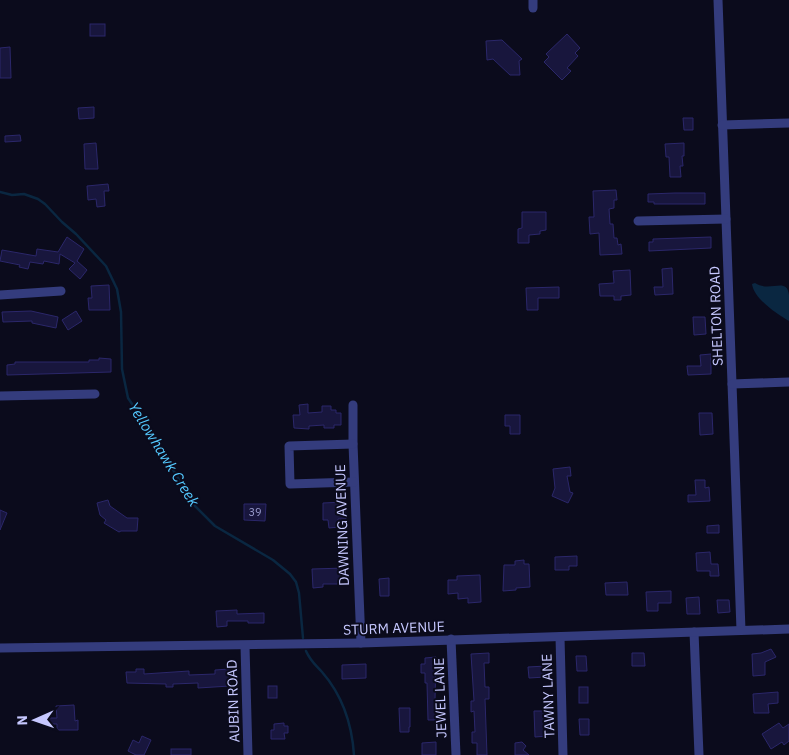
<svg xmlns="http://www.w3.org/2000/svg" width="789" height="755" font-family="'IBM Plex Sans',sans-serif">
<rect width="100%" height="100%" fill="#0b0b1c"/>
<path fill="#0a2741" d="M 755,283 C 770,293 787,276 789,295 C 789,304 789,312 789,321 C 777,314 754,299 752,284 Z"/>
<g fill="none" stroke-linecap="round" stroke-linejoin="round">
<g stroke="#0a2741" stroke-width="2.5">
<polyline points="0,192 12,195 24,194 38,199 45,204 62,222 76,234 106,266 117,289 121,312 122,369 128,398 149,429 194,505 215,526 273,560 290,574 296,582 299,593 303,638"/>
<path d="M 306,651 C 311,662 315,664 322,672 C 343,696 352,725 354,755"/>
</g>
</g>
<g fill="#18163d" stroke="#2b276a">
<rect x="90" y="24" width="15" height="12"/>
<polygon points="567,34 580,48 575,53 578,56 567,68 571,71 562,80 544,62 549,57 546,54"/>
<polygon points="502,40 522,59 519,61 520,75 510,75 493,59 487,60 486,41"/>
<polygon points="10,47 11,78 0,78 0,48"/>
<polygon points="94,107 94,118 79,119 78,108"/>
<polygon points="683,118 693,118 693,130 684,130"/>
<polygon points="20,135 21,141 5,142 5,136"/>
<polygon points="96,143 98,169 85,169 84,144"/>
<polygon points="684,143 684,156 682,156 683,166 680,166 681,177 670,177 669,157 666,157 665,144"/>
<polygon points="108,184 109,191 104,191 105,206 97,207 96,199 88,200 87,186"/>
<polygon points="616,190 617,200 614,200 614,208 609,209 610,224 613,224 614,238 617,238 618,245 621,244 622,254 600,255 599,233 590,234 589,217 594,217 593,191"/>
<polygon points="675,193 705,193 705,204 654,204 654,202 648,202 648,194"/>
<polygon points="522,212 546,212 546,230 540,231 540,234 529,235 529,243 518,243 518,229 522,228"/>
<polygon points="67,237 84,249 77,261 87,270 80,279 69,269 75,263 60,254 59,264 44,261 43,264 30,262 28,269 19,267 20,265 0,261 2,250 36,256 37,249 58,252"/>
<polygon points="711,237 711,248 649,251 649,242 653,242 653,239"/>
<polygon points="672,268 673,294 655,295 654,287 663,287 662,269"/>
<polygon points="630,270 631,295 621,296 621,300 614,300 614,296 600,296 599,284 614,283 613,271"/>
<polygon points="109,285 110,310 89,310 88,298 92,298 91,286"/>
<polygon points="559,287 559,298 538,298 538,310 527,310 526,288"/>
<polygon points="31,311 58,317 56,328 32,323 32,321 3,322 2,312"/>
<polygon points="76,311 82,321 68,330 62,320"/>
<polygon points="693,317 705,317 706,334 694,335"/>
<polygon points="711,354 711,374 688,375 687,366 701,366 700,355"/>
<polygon points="99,358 111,359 111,372 7,375 7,365 15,364 15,362 89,362 89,360 99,360"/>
<polygon points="308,404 308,413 322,412 322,406 331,406 331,410 336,410 336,413 341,413 341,425 334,425 334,428 324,428 324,425 309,426 309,429 294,428 293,415 300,415 299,405"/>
<polygon points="699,413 712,413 713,434 700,435"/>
<polygon points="505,415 520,415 520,434 510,434 510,426 505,426"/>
<polygon points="570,467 571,476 567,476 570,492 573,493 568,503 552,496 555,488 553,469"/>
<polygon points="695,480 705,480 705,488 709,487 710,501 688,502 688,495 696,495"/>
<polygon points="108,500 110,506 127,518 138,518 137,531 121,531 119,532 104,523 106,520 100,515 97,503"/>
<polygon points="345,502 346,519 338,519 339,527 329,528 328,520 323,520 323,503"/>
<polygon points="244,504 266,504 265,521 244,520"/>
<polygon points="0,510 7,513 0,530"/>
<polygon points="719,525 719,533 707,533 707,526"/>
<polygon points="710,552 711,564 718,564 719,576 710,576 710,571 697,571 696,553"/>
<polygon points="577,556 577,566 569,566 569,570 555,570 555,557"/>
<polygon points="524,560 524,564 529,564 530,587 516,588 516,590 503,591 504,565 515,565 515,561"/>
<polygon points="345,568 346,579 338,579 338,584 323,584 323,587 313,588 312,569"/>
<polygon points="480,575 481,602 468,603 468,598 458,599 458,593 448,594 448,580 457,580 457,576"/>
<polygon points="389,578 389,596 380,596 379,579"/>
<polygon points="627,582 628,595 606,595 605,583"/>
<polygon points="671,591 671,603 658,603 658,611 647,611 646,592"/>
<polygon points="699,597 700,614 687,614 686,598"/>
<polygon points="717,600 729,600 730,612 718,613"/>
<polygon points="237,610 237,614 264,613 264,623 248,623 248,621 227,621 227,626 217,627 216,611"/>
<polygon points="771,649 776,657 765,662 765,675 753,676 752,654 761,653"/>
<polygon points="489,653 489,663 484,663 485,687 489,687 489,699 485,699 487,755 477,755 477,743 472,743 472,732 475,732 474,711 471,712 471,701 474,701 471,654"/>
<polygon points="632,653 644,653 645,666 632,666"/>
<polygon points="576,656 586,656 587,671 577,671"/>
<polygon points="436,657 435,700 439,700 440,720 428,720 427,683 425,683 425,673 421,673 421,664 425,664 425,658"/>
<polygon points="366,664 366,678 342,679 342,665"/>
<polygon points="546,666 546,677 529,678 528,667"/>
<polygon points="136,669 144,669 144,674 189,671 189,675 215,674 215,670 229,669 230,686 198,688 198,683 173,684 173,687 166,687 166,684 127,683 126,672 136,672"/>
<rect x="268" y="686" width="9" height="12"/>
<rect x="579" y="687" width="9" height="16"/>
<polygon points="778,692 778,703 768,704 769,713 754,713 753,694"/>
<polygon points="74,705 75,721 78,720 78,730 57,730 57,724 49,724 49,718 57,718 56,706"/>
<polygon points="399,708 410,708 410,727 409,727 409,732 400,732"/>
<polygon points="534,711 546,711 547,736 535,737"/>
<polygon points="579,719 589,719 589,735 580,735"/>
<polygon points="284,723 284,726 288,726 288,733 284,733 285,739 271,739 271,730 274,730 274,724"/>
<polygon points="779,723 783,728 789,724 789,741 784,745 782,742 771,749 762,734"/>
<polygon points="142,736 151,740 144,755 136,755 128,751 133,740 139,743"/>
<polygon points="436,742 436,755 422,755 422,743"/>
<polygon points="522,742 526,746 523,750 529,755 515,755 515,743"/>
<rect x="171" y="749" width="20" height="6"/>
</g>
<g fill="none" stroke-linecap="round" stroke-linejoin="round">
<g stroke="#343c7d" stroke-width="9">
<polyline points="533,0 533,8"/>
<polyline points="718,0 741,630"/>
<polyline points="722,125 789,123"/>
<polyline points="638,221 726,219"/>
<polyline points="0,295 61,291"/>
<polyline points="732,384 789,382"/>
<polyline points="0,396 95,394"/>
<polyline points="353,405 353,444 361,643"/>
<polyline points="353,444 289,446 290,484 354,482"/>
<polyline points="694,632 699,755"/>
<polyline points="560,637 563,755"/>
<polyline points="451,639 456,755"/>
<polyline points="245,646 248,755"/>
<polyline points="0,648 361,643 789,629"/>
</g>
</g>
<g text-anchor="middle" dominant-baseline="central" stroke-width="4" stroke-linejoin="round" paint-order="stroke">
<g font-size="11" fill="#9a9cce">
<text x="255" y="512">39</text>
</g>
<g font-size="14" fill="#c6c8ff" stroke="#0b0b1c">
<text transform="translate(716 316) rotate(-92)">SHELTON ROAD</text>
<text transform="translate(342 525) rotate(-92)">DAWNING AVENUE</text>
<text transform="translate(394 628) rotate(-2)">STURM AVENUE</text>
<text transform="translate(548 696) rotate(-92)">TAWNY LANE</text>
<text transform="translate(440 698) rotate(-92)">JEWEL LANE</text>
<text transform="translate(233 701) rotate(-92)">AUBIN ROAD</text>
</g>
<g font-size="15" font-style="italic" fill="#54c9ff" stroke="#0b0b1c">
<text transform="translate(164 454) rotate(58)">Yellowhawk Creek</text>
</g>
</g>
<g transform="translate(35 720) rotate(268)" stroke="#0b0b1c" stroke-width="4" paint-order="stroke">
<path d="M0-4L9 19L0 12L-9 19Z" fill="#c6c8ff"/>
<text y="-8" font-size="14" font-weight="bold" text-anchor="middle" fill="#c6c8ff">N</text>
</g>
</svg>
